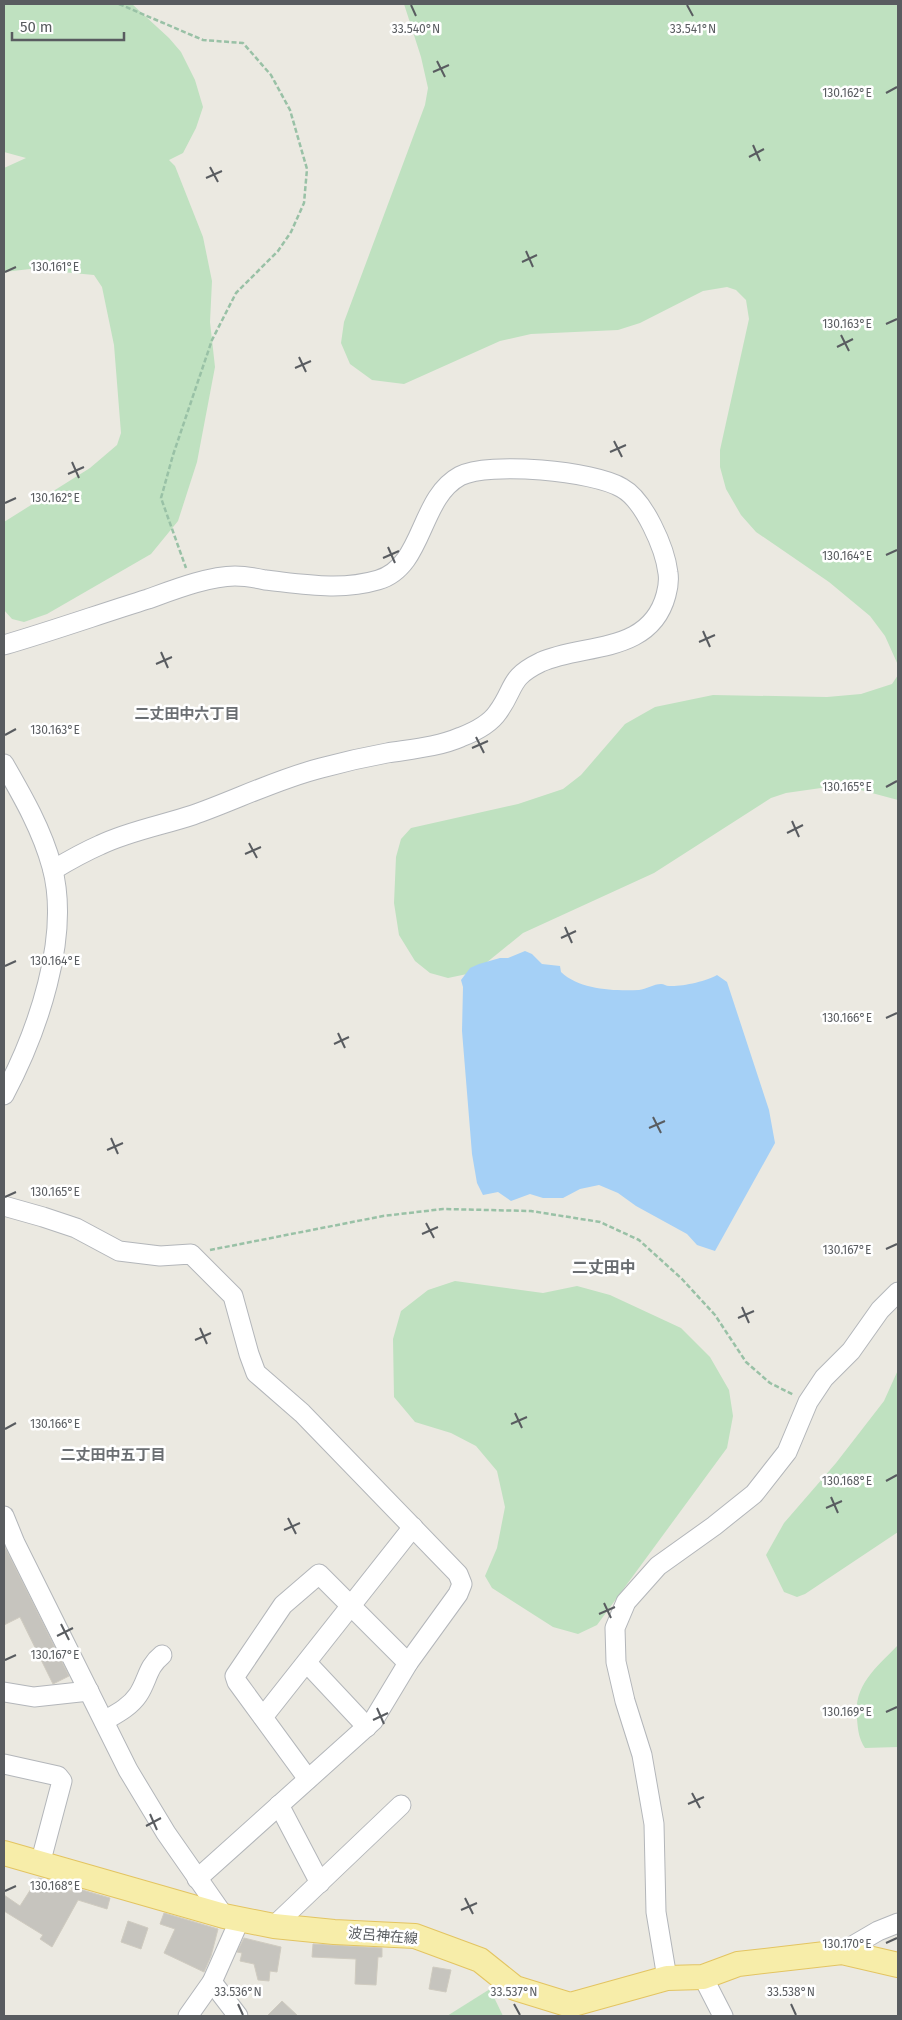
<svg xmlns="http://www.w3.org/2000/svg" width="902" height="2020" font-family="'Fira Sans','Noto Sans JP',sans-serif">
<rect width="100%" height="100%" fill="#ebe9e1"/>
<g fill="#bfe1c0">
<polygon points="4,4 132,4 169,38 181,52 195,80 203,107 196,128 183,153 169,160 175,166 203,237 212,281 210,322 215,367 197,462 178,521 151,554 47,614 24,622 12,619 4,610 4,522 90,468 117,445 121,433 114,345 102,287 94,275 30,269 4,272 4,168 26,158 4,152"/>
<polygon points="404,4 898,4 898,673 898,665 885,636 870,616 829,582 756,532 741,515 726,489 720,467 720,450 749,319 746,300 736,290 727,287 703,291 640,323 618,330 531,334 500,341 404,384 372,380 350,364 341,343 344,322 425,105 428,88 421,57"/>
<polygon points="898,675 898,800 842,785 786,793 771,798 654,873 523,933 486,963 467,974 448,978 430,973 415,961 399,935 394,903 396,857 401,839 411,828 518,804 563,789 581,775 625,724 655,707 713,695 827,697 861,694 892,684"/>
<polygon points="455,1281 543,1293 577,1286 610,1295 681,1328 710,1357 729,1390 733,1416 727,1448 597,1625 578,1634 553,1627 492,1588 485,1576 497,1548 505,1507 497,1471 476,1446 451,1433 415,1422 394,1397 393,1339 401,1311 428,1290"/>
<polygon points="898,1370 898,1532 805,1594 797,1597 784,1592 766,1555 784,1523 836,1463 884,1401"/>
<path d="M 898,1645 L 898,1747 L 865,1748 C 859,1739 858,1731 857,1719 C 853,1685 876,1668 898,1645 Z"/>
<polygon points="490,1989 503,2016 447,2016"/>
</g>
<path fill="#a5d0f6" d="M 525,951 L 532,954 L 542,964 L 560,966 L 561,972 C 580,990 614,991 639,990 C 646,989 654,984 661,984 C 664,984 666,986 669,986 C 680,987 708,981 717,975 L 727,982 L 769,1110 L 775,1143 L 715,1251 L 697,1245 L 687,1234 L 636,1206 L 618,1193 L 599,1185 L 580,1189 L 563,1198 L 543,1198 L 530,1194 L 511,1201 L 498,1192 L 483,1195 L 477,1183 L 472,1154 L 462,1031 L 463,987 L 461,980 L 470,968 L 479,964 L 500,958 L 508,958 Z"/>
<g fill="#c6c4be" stroke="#cfcbc0">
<polygon points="4,1545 69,1676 53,1684 20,1617 4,1625"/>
<polygon points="38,1878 59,1883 71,1891 72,1887 110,1898 107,1909 78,1900 52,1947 40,1939 43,1935 4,1911 4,1895 20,1906"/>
<polygon points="164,1913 218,1929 211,1956 204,1972 164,1953 175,1929 160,1924"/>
<polygon points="128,1921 148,1928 141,1949 121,1942"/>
<polygon points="244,1938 281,1947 277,1972 270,1971 269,1981 258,1980 254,1964 240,1961 242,1953 237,1952"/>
<polygon points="313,1944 382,1948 382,1957 378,1957 376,1985 355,1984 356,1959 312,1957"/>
<polygon points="433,1967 451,1970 446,1992 429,1989"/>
<polygon points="282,2001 298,2016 267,2016"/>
</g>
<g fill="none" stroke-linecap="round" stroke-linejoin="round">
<defs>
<g id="minor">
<path d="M 4,645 C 52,631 100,614 148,599 C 173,590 209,576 235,576 C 245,576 256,578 265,580 C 303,584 341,591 378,580 C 424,567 419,498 460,476 C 489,461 594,471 622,488 C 644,500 665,548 668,573 C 669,580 668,588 666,595 C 650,655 583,643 541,662 C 508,678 516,687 498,712 C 490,724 474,732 461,737 C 438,747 412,749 387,753 C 365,757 343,762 321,768 C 277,779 236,800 193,815 C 163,825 129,831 100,845 C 84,852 68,861 53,870"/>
<path d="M 4,764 C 23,797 42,830 52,867 C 71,937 37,1033 4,1095"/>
<polyline points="4,1206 43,1217 76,1228 119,1251 160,1256 191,1254 233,1296 249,1354 256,1373 302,1413 458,1574 462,1584 458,1594 408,1663 373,1721 197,1879"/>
<polyline points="4,1516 15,1543 128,1770 166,1833 224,1916"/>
<polyline points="307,1663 367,1727"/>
<polyline points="4,1692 34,1697 89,1691"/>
<polyline points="263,1717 413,1527"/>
<path d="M 104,1721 C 116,1714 130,1707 138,1695 C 148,1680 147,1667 162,1655"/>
<polyline points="4,1764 58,1776 62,1781 40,1864"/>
<polyline points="308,1779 237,1682 235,1676 283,1605 319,1574 408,1663"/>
<polyline points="279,1805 320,1883"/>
<polyline points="274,1926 401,1805"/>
<polyline points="842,1952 878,1931 898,1923"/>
<polyline points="703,1977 723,2016"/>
<polyline points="667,1978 656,1912 654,1824 642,1755 625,1701 616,1662 615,1628 626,1602 658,1566 714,1526 754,1494 787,1452 808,1402 824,1378 851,1351 880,1310 898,1292"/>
<polyline points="212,1982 238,2016"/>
<polyline points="188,2016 212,1982 240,1919"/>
</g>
<polyline id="major" points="4,1853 224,1916 274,1926 334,1932 415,1936 480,1960 515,1988 570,2005 667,1978 703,1977 738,1964 842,1952 898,1965"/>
</defs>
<use href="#minor" stroke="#b3b6ba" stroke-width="21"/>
<use href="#major" stroke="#e3c461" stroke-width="26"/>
<g stroke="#99c1a6" stroke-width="2.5" stroke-dasharray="5 2.5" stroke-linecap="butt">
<polyline points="119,4 203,40 243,43 271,75 290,110 307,169 304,203 291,232 278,251 236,293 212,340 173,455 161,498 186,568"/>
<polyline points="210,1250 383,1216 443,1209 531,1211 600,1222 639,1240 682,1279 715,1315 746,1362 770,1383 794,1395"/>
</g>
<use href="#minor" stroke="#fff" stroke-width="19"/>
<use href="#major" stroke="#f7eda9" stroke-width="24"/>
</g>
<path fill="none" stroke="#595c60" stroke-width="2" d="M 411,5 L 416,16M 687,5 L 693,16M 437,61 L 445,77M 433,72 L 449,65M 886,93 L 897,87M 753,145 L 760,161M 749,157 L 764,149M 210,167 L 218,182M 206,178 L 222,171M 526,251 L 533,267M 522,262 L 537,255M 5,272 L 16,267M 886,324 L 897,319M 841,335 L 849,351M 837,347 L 853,339M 299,357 L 306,372M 295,368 L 311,361M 614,441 L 622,457M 610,452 L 626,445M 72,462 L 79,478M 68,474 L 84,467M 5,503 L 16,498M 388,547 L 395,563M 886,555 L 897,550M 383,558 L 399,551M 703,631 L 710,647M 699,642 L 715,635M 161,652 L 168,668M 156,664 L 172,657M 5,735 L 16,729M 476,737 L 484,753M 472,748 L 488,741M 886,787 L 897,781M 792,821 L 799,837M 787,833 L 803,825M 249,843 L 257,858M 245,854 L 261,847M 565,927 L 572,943M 561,938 L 576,931M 5,966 L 16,961M 886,1018 L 897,1013M 338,1033 L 345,1048M 334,1044 L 349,1037M 653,1117 L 661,1133M 649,1128 L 665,1121M 111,1138 L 118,1154M 107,1150 L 123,1143M 5,1197 L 16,1192M 426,1223 L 434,1238M 422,1234 L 438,1227M 886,1249 L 897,1244M 742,1307 L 749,1323M 738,1318 L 754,1311M 200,1328 L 207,1344M 195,1340 L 211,1333M 515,1413 L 522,1428M 511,1424 L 527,1417M 5,1429 L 16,1423M 886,1481 L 897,1475M 831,1497 L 838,1513M 826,1508 L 842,1501M 288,1518 L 296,1534M 284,1530 L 300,1523M 604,1603 L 611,1618M 599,1614 L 615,1607M 61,1624 L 69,1640M 57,1636 L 73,1628M 5,1660 L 16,1655M 377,1708 L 384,1724M 886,1712 L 897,1707M 373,1720 L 388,1713M 692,1793 L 700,1808M 688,1804 L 704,1797M 150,1814 L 157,1830M 146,1826 L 161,1818M 5,1891 L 16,1886M 465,1898 L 473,1914M 461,1910 L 477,1903M 886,1943 L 897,1938M 238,2004 L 243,2015M 514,2004 L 520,2015M 791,2004 L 796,2015"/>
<g text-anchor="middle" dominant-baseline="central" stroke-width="5" stroke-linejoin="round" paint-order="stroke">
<g font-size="14" fill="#595c60" stroke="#fff">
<text transform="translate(383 1936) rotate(5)">波呂神在線</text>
</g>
<g font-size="15" font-weight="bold" fill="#6a6e72" stroke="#fff">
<text x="187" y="714">二丈田中六丁目</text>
<text x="113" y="1455">二丈田中五丁目</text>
</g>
<g font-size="16" font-weight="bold" fill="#6a6e72" stroke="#fff">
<text x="604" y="1267">二丈田中</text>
</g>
</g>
<g font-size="12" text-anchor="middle" fill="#595c60" stroke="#fff" stroke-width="5" stroke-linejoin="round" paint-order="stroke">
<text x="416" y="33">33.540°N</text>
<text x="693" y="33">33.541°N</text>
<text x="847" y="97">130.162°E</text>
<text x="55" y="271">130.161°E</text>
<text x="847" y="328">130.163°E</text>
<text x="55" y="502">130.162°E</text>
<text x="847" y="560">130.164°E</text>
<text x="55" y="734">130.163°E</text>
<text x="847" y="791">130.165°E</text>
<text x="55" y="965">130.164°E</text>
<text x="847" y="1022">130.166°E</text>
<text x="55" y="1196">130.165°E</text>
<text x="847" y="1254">130.167°E</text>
<text x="55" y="1428">130.166°E</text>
<text x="847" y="1485">130.168°E</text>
<text x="55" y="1659">130.167°E</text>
<text x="847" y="1716">130.169°E</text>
<text x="55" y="1890">130.168°E</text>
<text x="847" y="1948">130.170°E</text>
<text x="238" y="1996">33.536°N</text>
<text x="514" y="1996">33.537°N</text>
<text x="791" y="1996">33.538°N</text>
</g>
<rect width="902" height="2020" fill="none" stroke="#595c60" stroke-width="10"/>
<path d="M12 32v8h112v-8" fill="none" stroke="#595c60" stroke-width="2.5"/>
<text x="20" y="32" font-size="15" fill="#595c60" stroke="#ffffff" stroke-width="4" paint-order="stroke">50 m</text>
</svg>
